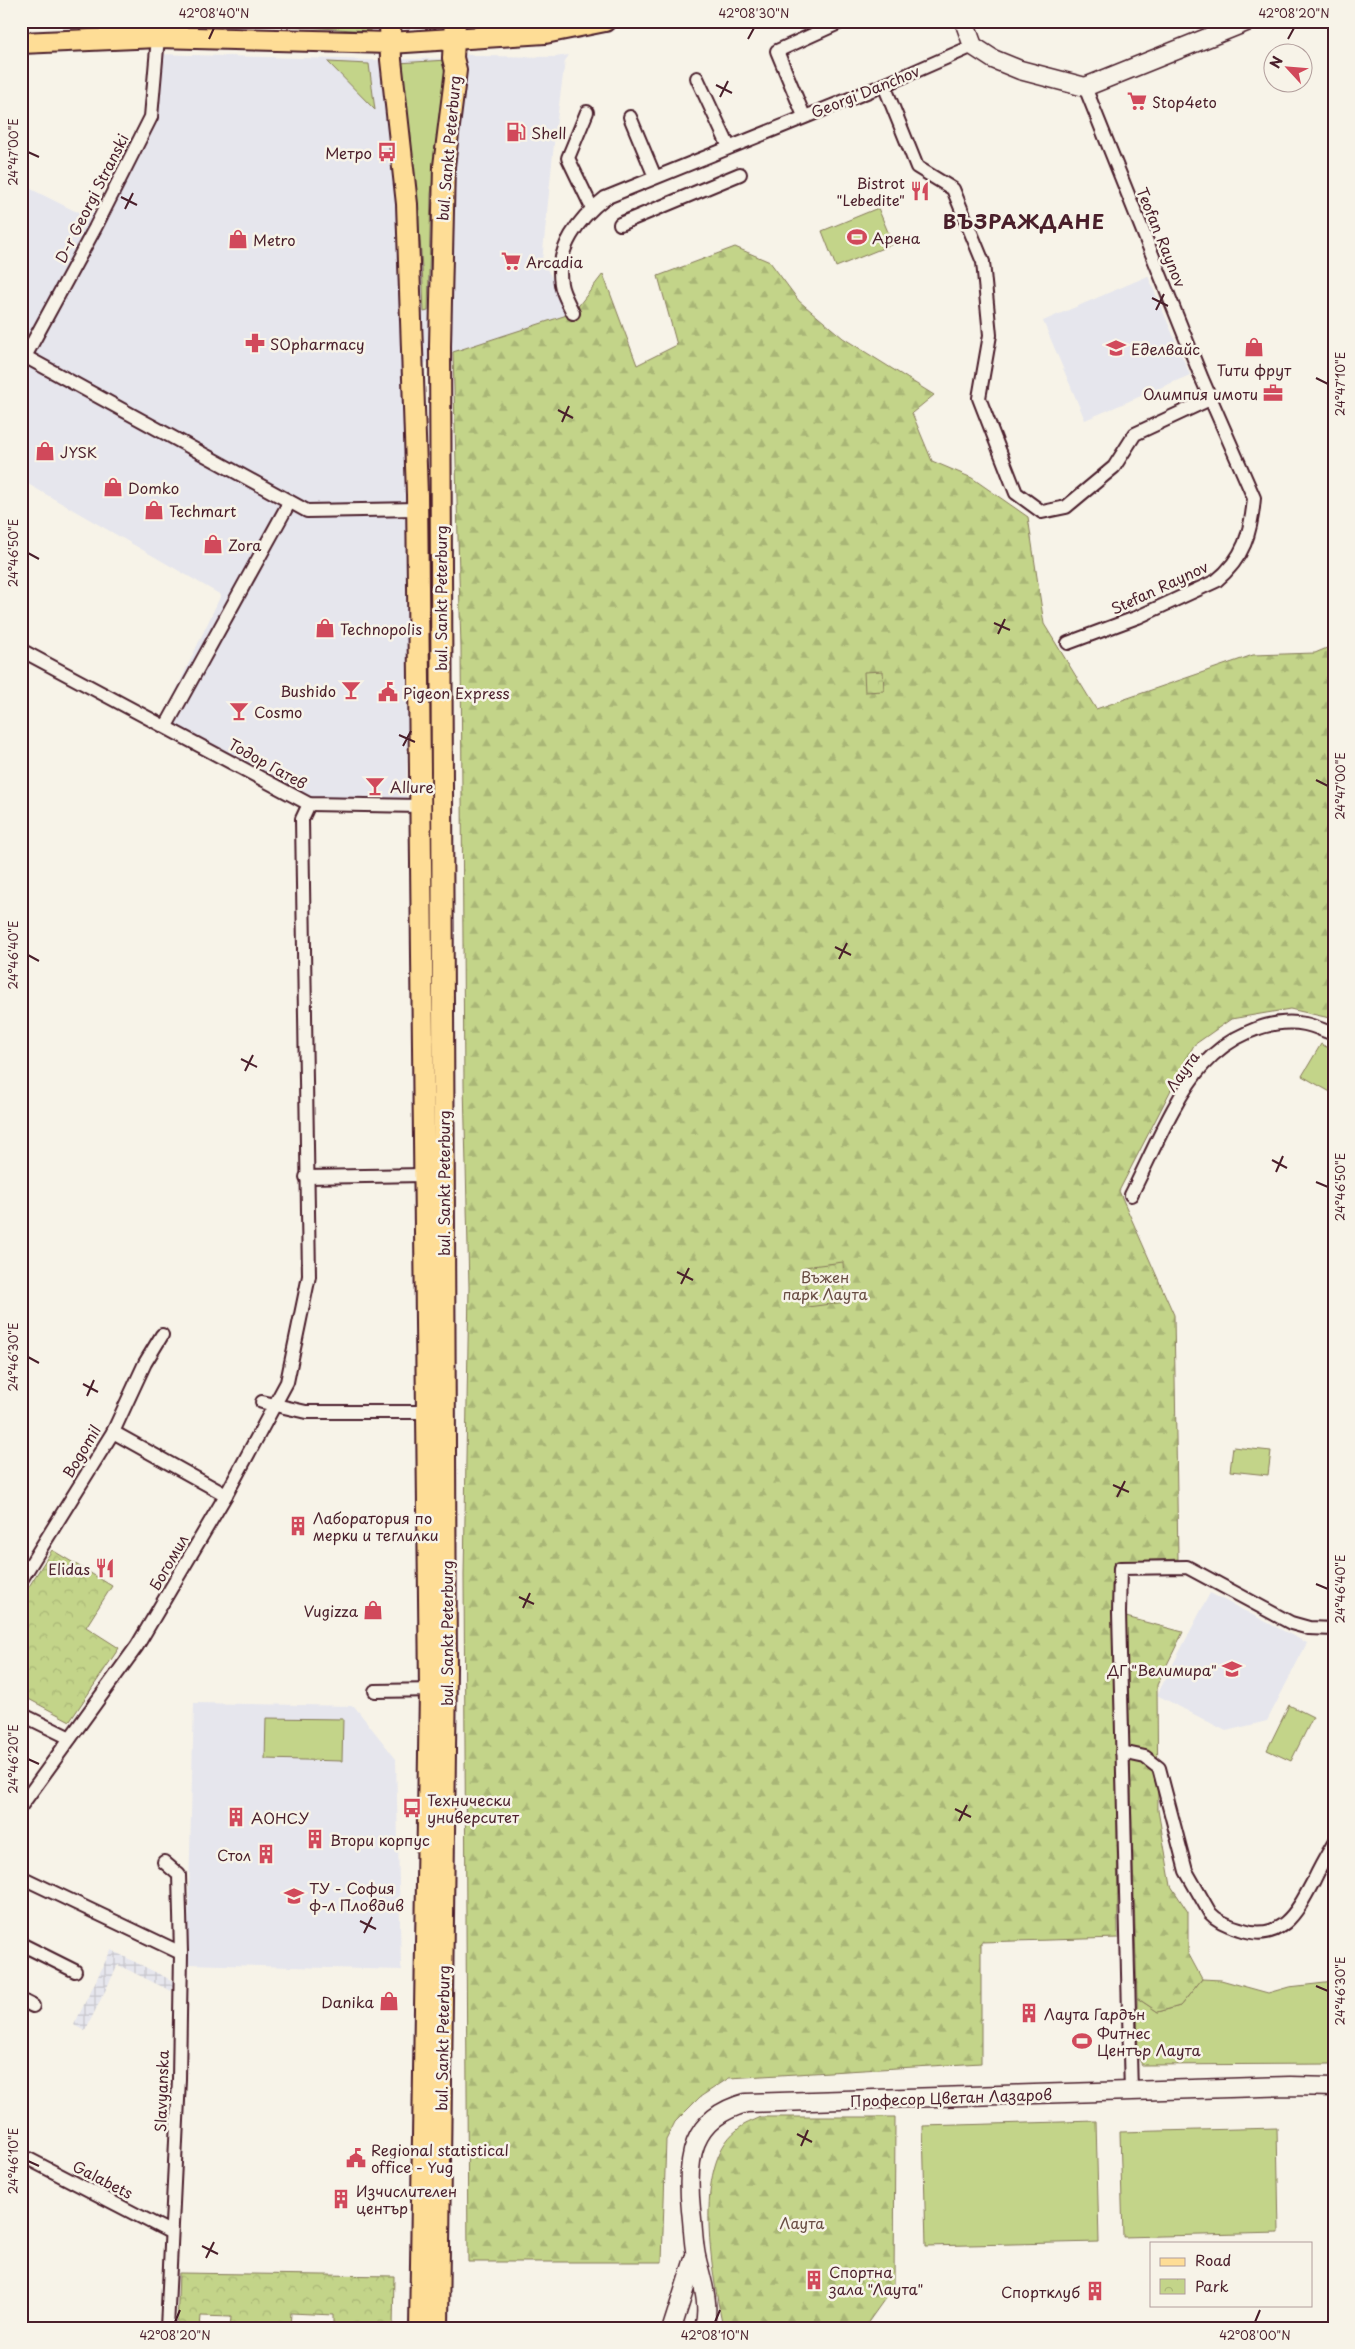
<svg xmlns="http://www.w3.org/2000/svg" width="1355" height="2349" font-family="'Playpen Sans',sans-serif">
<defs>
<pattern id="industrial-grid" width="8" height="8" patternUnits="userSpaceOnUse" patternTransform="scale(1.25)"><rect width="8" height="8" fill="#e6e6ed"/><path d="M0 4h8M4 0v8" fill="none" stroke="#c7c5cb"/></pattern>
<pattern id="forest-firs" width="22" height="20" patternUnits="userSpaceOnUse" patternTransform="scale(1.25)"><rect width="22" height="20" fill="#c3d489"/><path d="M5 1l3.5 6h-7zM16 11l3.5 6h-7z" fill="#a9b676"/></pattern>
<pattern id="park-crowns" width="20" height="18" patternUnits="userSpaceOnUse" patternTransform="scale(1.25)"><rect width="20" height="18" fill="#c3d489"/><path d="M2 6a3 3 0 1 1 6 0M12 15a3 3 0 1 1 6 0" fill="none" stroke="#a9b676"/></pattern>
</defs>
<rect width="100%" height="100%" fill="#f7f3e8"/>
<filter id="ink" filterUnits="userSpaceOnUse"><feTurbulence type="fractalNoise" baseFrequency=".02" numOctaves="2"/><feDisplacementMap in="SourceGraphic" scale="10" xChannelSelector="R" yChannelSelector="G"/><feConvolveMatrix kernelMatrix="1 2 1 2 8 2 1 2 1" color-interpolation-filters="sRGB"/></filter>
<g filter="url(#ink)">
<g fill="#e6e6ed">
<polygon points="457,53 477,56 555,57 569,55 565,61 555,134 542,261 573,313 453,352 403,372 413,561 406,805 309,804 166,726 165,714 221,595 21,480 21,184 75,211 87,213 103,210 151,117 157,54 373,60 453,58"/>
<polygon points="1148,276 1190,375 1085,420 1043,321"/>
<polygon points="1210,1593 1307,1643 1267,1721 1226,1731 1157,1695"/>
<polygon points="194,1703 354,1706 396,1759 401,1965 402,1970 187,1964"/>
</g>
<polygon fill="url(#industrial-grid)" points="111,1950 175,1982 171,1991 118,1965 85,2031 74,2025"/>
<g fill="#c3d489" stroke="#867a5a">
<polygon points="222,21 370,21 370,31 222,22"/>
<path d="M 447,60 L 431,194 L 428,311 L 424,312 C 422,228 410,146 398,63 Z"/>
<polygon points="328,62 369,64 375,110"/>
<polygon points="878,208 893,244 836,267 822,231"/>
<polygon points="1321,1044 1334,1051 1334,1094 1302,1076"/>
<polygon points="1233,1447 1271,1451 1268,1475 1230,1471"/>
<polygon points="1289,1705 1313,1717 1291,1761 1267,1750"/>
<polygon points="266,1718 343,1719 342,1761 265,1759"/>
<polygon points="1202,1979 1221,1980 1268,1993 1289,1987 1334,1982 1334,2064 1142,2065 1138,2057 1137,1998 1158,2012 1180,2006"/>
<polygon points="1096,2121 1099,2242 926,2246 923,2126"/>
<polygon points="1277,2128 1279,2233 1123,2237 1120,2132"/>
</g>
<g fill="url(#forest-firs)" stroke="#867a5a">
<polygon points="735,247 770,262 799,301 843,338 934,395 912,413 932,461 972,478 1028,517 1044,624 1096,709 1253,655 1315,653 1334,645 1334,1019 1290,1009 1231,1019 1194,1045 1119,1191 1174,1315 1178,1559 1115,1562 1118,1938 981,1942 981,2063 729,2078 700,2097 675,2122 666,2140 662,2262 468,2262 464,1575 469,1287 464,1085 461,648 453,352 573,313 603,274 637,365 677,345 658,276"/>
<polygon points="1126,1617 1183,1632 1157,1685 1158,1810 1171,1886 1188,1912 1188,1953 1202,1979 1180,2006 1158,2012 1137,1998"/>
<path d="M 761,2117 L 895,2117 L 894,2286 L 864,2328 L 723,2328 C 713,2278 691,2166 737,2130 C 743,2124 753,2121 761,2117 Z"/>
</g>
<g fill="url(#park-crowns)" stroke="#867a5a">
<polygon points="883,671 884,691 865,692 864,672"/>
<polygon points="843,1262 845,1302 808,1307 804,1267"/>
<polygon points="52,1550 112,1586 86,1627 119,1648 70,1721 21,1695 21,1599"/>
<polygon points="179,2273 394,2276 393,2328 333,2328 333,2315 291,2313 290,2328 230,2328 231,2317 201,2316 200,2328 177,2328"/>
</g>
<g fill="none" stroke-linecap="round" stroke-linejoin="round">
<defs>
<g id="street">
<polyline points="697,78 729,147"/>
<polyline points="884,85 917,167 953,189 983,262 990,335 979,398 1016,493 1042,512 1066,507 1114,467 1135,434 1210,399"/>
<polyline points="587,112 568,158 592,208"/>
<polyline points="804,116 777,51 843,21"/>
<polyline points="630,117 655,177"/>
<polyline points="620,224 740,174"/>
<path d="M 573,313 C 569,304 562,293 561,284 C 555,249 579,218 605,198 L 884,85 L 973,46"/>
<polyline points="26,357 307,511 417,509"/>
<polyline points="21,364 95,228 151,117 158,37"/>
<path d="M 1068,643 L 1138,617 L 1216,581 C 1244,558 1251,533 1254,498 L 1202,379 L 1085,87"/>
<polyline points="21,650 309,804 421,806"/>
<polyline points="166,726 289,503"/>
<polyline points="306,1177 424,1175"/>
<path d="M 1131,1195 C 1151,1156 1175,1096 1203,1065 C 1227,1038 1268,1017 1305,1024 C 1315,1026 1324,1031 1334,1034"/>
<polyline points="262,1402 306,1412 427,1412"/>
<polyline points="113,1432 226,1495"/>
<polyline points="21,1580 113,1432 145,1363 162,1335"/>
<polyline points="375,1691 436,1690"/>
<polyline points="21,1714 70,1738"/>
<path d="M 1122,1752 L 1145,1757 L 1159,1768 L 1186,1871 L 1210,1913 C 1218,1922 1229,1926 1240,1929 C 1282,1944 1298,1910 1314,1880 C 1320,1867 1327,1855 1334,1843"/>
<polyline points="21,1806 137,1646 226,1495 287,1382 309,1276 302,819 309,804"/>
<polyline points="164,1862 179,1875 181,1953 179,2079 167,2328"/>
<polyline points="21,1877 181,1953"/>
<polyline points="21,1944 75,1971"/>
<polyline points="21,2000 33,2006"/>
<polyline points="1131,2093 1119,1613 1120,1568 1187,1567 1291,1623 1309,1628 1334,1629"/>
<polyline points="21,2155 170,2232"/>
</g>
<g id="secondary">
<polyline points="964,21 973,46 993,59 1020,70 1085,87 1249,21"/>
<polyline points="672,2328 695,2256"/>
<path d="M 704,2328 C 711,2304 701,2279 696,2256 C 693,2241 693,2225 691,2210 C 686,2159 690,2118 746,2103 L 1290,2086 L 1334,2087"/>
</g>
<g id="primary">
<polyline points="390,21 391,60 407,204 417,495 430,1690 420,2328"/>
<polyline points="21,43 158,37 390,43 545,33 605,21"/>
<polyline points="438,2328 446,1668 440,346 444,166 456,70 453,58 455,21"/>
</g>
</defs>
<use href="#street" stroke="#4a1f2b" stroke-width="16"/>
<use href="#secondary" stroke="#4a1f2b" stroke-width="21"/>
<use href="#primary" stroke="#4a1f2b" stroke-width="24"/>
<use href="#street" stroke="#f7f3e8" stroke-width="12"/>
<use href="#secondary" stroke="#f7f3e8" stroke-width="18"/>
<use href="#primary" stroke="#fedd96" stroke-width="20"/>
</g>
</g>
<path fill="none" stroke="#4a1f2b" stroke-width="2" d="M 209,39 L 214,28M 748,39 L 754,28M 1288,39 L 1294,28M 716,85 L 732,93M 720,97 L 728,81M 28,152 L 39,157M 121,197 L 137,205M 125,209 L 133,193M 1152,298 L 1168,306M 1156,310 L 1164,294M 1316,378 L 1328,384M 558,410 L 573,418M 562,422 L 569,406M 28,553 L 39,559M 994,623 L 1010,630M 998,634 L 1005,619M 399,735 L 415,742M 403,746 L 411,731M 1316,780 L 1328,786M 835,947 L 851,955M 28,955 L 39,961M 839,959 L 847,943M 241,1059 L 257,1067M 245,1071 L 253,1055M 1272,1160 L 1287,1168M 1276,1172 L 1283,1156M 1316,1182 L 1328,1187M 677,1272 L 693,1280M 681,1284 L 689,1268M 28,1357 L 39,1363M 83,1384 L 98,1392M 87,1396 L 94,1380M 1113,1485 L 1129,1492M 1117,1497 L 1125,1481M 1316,1584 L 1328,1589M 519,1597 L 534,1604M 523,1608 L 530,1593M 28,1759 L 39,1764M 955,1809 L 971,1817M 959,1821 L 967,1805M 360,1921 L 376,1929M 364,1933 L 372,1917M 1316,1986 L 1328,1991M 797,2134 L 812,2142M 801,2146 L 808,2130M 28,2161 L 39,2166M 202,2246 L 218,2254M 206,2258 L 214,2242M 175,2322 L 180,2310M 715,2322 L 720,2310M 1255,2322 L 1260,2310"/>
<defs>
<symbol id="supermarket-bare" viewBox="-9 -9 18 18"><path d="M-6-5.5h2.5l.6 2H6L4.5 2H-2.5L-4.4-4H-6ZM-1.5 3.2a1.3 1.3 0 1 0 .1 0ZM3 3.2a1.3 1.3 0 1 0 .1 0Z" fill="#d1495b" stroke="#f7f3e8" stroke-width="2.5" paint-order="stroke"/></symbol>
<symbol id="fuel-bare" viewBox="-9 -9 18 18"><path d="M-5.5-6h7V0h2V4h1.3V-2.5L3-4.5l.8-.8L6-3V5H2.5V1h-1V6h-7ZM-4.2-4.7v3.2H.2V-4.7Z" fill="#d1495b" stroke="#f7f3e8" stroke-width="2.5" paint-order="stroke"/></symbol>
<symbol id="bus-bare" viewBox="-9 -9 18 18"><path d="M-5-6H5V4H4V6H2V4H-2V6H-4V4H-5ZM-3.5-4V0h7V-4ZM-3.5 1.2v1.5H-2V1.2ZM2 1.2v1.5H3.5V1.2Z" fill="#d1495b" stroke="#f7f3e8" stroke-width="2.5" paint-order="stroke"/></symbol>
<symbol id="restaurant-bare" viewBox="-9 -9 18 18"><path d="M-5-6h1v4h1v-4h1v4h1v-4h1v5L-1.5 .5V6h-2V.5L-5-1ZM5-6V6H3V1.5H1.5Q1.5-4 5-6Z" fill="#d1495b" stroke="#f7f3e8" stroke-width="2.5" paint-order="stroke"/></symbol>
<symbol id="stadium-bare" viewBox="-9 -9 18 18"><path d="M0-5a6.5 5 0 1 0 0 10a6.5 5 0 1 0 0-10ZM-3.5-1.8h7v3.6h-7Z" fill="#d1495b" stroke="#f7f3e8" stroke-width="2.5" paint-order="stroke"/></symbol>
<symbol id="shop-bare" viewBox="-9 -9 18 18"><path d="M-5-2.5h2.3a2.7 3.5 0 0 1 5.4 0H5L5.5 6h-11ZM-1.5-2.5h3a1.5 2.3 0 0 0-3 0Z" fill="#d1495b" stroke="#f7f3e8" stroke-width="2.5" paint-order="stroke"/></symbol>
<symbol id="pharmacy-bare" viewBox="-9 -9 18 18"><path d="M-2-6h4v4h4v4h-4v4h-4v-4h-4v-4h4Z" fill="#d1495b" stroke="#f7f3e8" stroke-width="2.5" paint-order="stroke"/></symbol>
<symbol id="school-bare" viewBox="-9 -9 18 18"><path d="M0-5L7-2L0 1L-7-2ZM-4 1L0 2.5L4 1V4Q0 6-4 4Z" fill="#d1495b" stroke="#f7f3e8" stroke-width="2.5" paint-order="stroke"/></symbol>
<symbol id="office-bare" viewBox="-9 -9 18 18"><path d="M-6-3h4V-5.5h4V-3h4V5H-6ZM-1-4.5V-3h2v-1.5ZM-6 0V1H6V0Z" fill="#d1495b" stroke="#f7f3e8" stroke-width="2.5" paint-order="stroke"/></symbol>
<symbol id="bar-bare" viewBox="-9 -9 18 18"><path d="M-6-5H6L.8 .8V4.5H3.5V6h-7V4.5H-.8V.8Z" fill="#d1495b" stroke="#f7f3e8" stroke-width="2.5" paint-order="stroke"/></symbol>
<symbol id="civic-bare" viewBox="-9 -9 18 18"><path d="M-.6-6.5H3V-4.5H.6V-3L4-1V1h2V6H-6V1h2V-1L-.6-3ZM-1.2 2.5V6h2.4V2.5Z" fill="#d1495b" stroke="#f7f3e8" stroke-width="2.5" paint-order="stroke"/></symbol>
<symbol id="building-bare" viewBox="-9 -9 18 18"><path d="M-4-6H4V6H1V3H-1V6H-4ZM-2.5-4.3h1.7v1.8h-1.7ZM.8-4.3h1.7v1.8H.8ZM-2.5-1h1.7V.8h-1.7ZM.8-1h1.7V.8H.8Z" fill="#d1495b" stroke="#f7f3e8" stroke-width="2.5" paint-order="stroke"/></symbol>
<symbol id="university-bare" viewBox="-9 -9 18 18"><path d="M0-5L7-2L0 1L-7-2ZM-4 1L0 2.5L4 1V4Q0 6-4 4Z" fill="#d1495b" stroke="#f7f3e8" stroke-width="2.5" paint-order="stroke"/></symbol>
</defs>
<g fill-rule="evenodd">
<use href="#supermarket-bare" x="1123" y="87" width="28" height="28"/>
<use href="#fuel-bare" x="502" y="118" width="28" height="28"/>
<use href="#bus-bare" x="373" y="138" width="28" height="28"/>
<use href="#restaurant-bare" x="906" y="177" width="28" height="28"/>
<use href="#stadium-bare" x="843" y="223" width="28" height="28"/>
<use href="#shop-bare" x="224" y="225" width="28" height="28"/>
<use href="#supermarket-bare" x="497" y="247" width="28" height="28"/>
<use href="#pharmacy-bare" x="241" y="329" width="28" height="28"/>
<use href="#shop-bare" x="1240" y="333" width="28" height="28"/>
<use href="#school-bare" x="1102" y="334" width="28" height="28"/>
<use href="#office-bare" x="1259" y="379" width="28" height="28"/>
<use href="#shop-bare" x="31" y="437" width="28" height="28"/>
<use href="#shop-bare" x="99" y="473" width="28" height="28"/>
<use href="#shop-bare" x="140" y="496" width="28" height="28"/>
<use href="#shop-bare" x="199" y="530" width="28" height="28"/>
<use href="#shop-bare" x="311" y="614" width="28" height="28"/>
<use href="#bar-bare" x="337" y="676" width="28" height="28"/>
<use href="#civic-bare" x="374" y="678" width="28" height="28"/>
<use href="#bar-bare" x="225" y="697" width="28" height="28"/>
<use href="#bar-bare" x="361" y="772" width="28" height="28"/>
<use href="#building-bare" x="284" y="1512" width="28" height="28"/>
<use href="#restaurant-bare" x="91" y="1554" width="28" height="28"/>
<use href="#shop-bare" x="359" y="1596" width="28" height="28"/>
<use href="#school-bare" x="1218" y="1655" width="28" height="28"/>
<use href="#bus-bare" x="398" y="1794" width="28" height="28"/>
<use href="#building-bare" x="222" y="1803" width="28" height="28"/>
<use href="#building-bare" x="301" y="1825" width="28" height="28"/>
<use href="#building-bare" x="252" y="1840" width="28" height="28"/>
<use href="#university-bare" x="280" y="1882" width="28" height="28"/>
<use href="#shop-bare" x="375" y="1987" width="28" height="28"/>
<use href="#building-bare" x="1015" y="1999" width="28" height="28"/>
<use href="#stadium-bare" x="1068" y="2027" width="28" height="28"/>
<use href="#civic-bare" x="342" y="2144" width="28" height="28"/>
<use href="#building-bare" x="327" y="2185" width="28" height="28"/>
<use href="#building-bare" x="800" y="2266" width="28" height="28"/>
<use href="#building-bare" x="1081" y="2277" width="28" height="28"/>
</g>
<g text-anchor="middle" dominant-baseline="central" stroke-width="5" stroke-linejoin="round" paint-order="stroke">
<g font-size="15" fill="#4a1f2b" stroke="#f7f3e8">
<text transform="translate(865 91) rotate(-22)">Georgi Danchov</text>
<text transform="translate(448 148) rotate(-85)">bul. Sankt Peterburg</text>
<text transform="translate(91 198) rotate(-63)">D-r Georgi Stranski</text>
<text transform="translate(1162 237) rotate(68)">Teofan Raynov</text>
<text transform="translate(1159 587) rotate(-25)">Stefan Raynov</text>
<text transform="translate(440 598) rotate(-90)">bul. Sankt Peterburg</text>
<text transform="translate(268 763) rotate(29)">Тодор Гатев</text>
<text transform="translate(1182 1071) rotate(-54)">Лаута</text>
<text transform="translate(443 1183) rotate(-90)">bul. Sankt Peterburg</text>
<text transform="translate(81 1451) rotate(-59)">Bogomil</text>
<text transform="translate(168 1562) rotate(-60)">Богомил</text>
<text transform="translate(446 1633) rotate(-90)">bul. Sankt Peterburg</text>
<text transform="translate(442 2038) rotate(-89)">bul. Sankt Peterburg</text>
<text transform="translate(161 2091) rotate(-88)">Slavyanska</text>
<text transform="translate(951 2097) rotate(-2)">Професор Цветан Лазаров</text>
<text transform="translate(103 2179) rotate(27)">Galabets</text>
</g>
<g font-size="15" fill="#4a1f2b" stroke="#f7f3e8" text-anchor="start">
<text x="1152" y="101">Stop4eto</text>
<text x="531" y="132">Shell</text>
<text x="372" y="152" text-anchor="end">Метро</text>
<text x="905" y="182" text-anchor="end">Bistrot<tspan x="905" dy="17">"Lebedite"</tspan></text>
<text x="872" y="237">Арена</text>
<text x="253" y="239">Metro</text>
<text x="526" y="261">Arcadia</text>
<text x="270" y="343">SOpharmacy</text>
<text x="1131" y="348">Еделвайс</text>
<text x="1254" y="369" text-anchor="middle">Тити фрут</text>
<text x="1258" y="393" text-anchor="end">Олимпия имоти</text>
<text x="60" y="451">JYSK</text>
<text x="128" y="487">Domko</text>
<text x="169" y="510">Techmart</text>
<text x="228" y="544">Zora</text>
<text x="340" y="628">Technopolis</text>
<text x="336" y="690" text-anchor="end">Bushido</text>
<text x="403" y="692">Pigeon Express</text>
<text x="254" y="711">Cosmo</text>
<text x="390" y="786">Allure</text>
<text x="313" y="1517">Лаборатория по<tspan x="313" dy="17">мерки и теглилки</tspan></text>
<text x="90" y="1568" text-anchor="end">Elidas</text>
<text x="358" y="1610" text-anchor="end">Vugizza</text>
<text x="1217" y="1669" text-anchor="end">ДГ "Велимира"</text>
<text x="427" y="1799">Технически<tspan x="427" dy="17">университет</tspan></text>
<text x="251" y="1817">АОНСУ</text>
<text x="330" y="1839">Втори корпус</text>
<text x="251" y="1854" text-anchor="end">Стол</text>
<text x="309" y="1887">ТУ - София<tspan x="309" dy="17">ф-л Пловдив</tspan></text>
<text x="374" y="2001" text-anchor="end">Danika</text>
<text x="1044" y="2013">Лаута Гардън</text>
<text x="1097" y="2032">Фитнес<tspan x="1097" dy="17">Център Лаута</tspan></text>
<text x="371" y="2149">Regional statistical<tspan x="371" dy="17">office - Yug</tspan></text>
<text x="356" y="2190">Изчислителен<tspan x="356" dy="17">център</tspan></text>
<text x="829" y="2271">Спортна<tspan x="829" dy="17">зала "Лаута"</tspan></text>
<text x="1080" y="2291" text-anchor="end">Спортклуб</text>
</g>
<g font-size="15" fill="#684c42" stroke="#f7f3e8">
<text x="825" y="1276">Въжен<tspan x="825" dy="17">парк Лаута</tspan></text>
<text x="802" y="2222">Лаута</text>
</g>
<g font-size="20" font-weight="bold" letter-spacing="1" fill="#4a1f2b" stroke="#f7f3e8">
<text x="1024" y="221">ВЪЗРАЖДАНЕ</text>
</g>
</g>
<rect width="1355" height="2349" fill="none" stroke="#f7f3e8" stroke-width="55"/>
<rect x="1150" y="2242" width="162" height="65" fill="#f7f3e8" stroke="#b29e9c"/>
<rect x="1160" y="2258" width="25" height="8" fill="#fedd96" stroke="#b29e9c"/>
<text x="1195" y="2266" font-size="15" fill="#4a1f2b">Road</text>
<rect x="1160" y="2279" width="25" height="15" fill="url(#park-crowns)" stroke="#b29e9c"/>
<text x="1195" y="2292" font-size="15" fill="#4a1f2b">Park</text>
<g transform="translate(1288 68) rotate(296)"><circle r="24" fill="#f7f3e8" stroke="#b29e9c"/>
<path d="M0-4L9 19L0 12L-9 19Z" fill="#d1495b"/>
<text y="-8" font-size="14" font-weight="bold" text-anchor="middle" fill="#4a1f2b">N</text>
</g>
<rect x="28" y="28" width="1300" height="2294" fill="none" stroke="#4a1f2b" stroke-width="2"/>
<g font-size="12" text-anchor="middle" fill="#4a1f2b">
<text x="214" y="18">42°08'40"N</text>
<text x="754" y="18">42°08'30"N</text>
<text x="1294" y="18">42°08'20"N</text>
<text transform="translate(14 152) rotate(-90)" y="4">24°47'00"E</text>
<text transform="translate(1341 384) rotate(-90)" y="4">24°47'10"E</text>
<text transform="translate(14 553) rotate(-90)" y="4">24°46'50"E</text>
<text transform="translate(1341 786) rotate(-90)" y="4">24°47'00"E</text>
<text transform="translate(14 955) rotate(-90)" y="4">24°46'40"E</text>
<text transform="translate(1341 1187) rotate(-90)" y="4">24°46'50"E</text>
<text transform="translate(14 1357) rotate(-90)" y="4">24°46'30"E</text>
<text transform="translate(1341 1589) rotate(-90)" y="4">24°46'40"E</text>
<text transform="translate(14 1759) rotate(-90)" y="4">24°46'20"E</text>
<text transform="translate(1341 1991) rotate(-90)" y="4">24°46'30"E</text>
<text transform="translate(14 2161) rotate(-90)" y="4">24°46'10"E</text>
<text x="175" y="2340">42°08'20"N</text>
<text x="715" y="2340">42°08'10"N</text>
<text x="1255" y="2340">42°08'00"N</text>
</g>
</svg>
